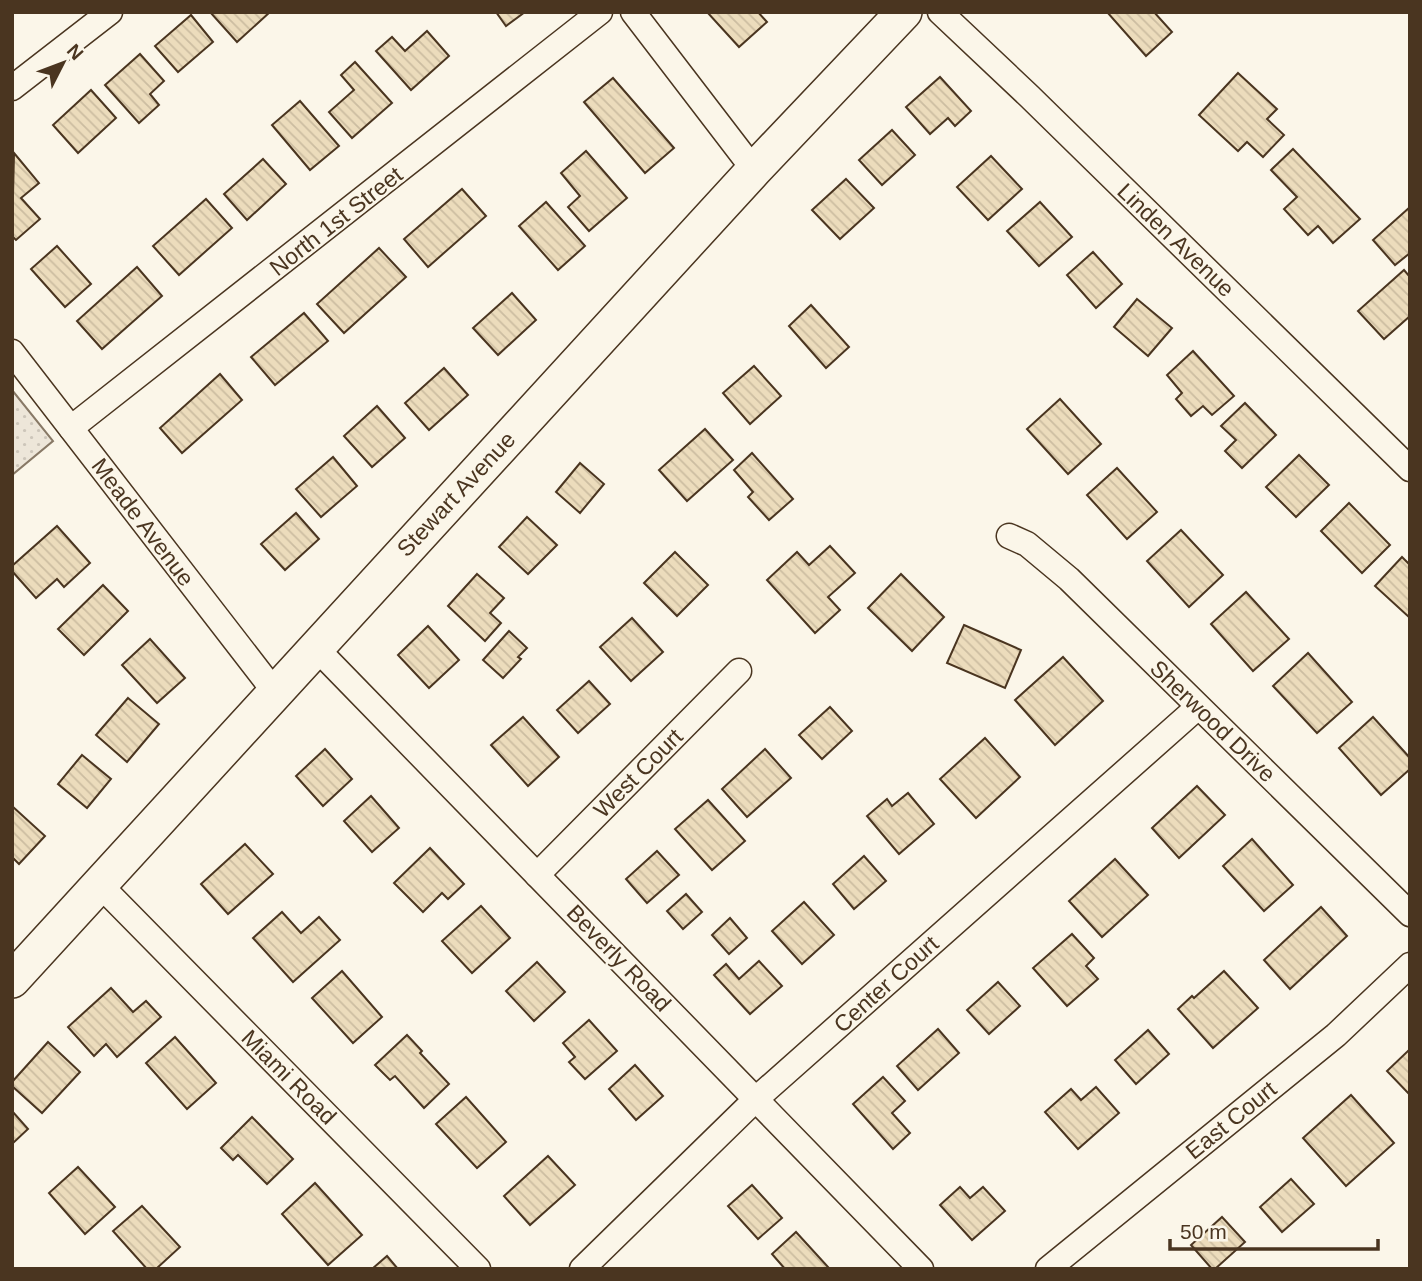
<svg xmlns="http://www.w3.org/2000/svg" width="1422" height="1281" font-family="Arial,sans-serif">
<defs>
<pattern id="grass-dots" width="8" height="8" patternUnits="userSpaceOnUse" patternTransform="scale(1.75)"><rect width="8" height="8" fill="#ede6d9"/><path d="M2 2h.1M6 6h.1" fill="none" stroke="#cdc6ba" stroke-width="1.8" stroke-linecap="round"/></pattern>
<pattern id="building-back-hatch" width="6" height="6" patternUnits="userSpaceOnUse" patternTransform="scale(1.75)"><rect width="6" height="6" fill="#ecdcbc"/><path d="M-1 5l2 2M0 0l6 6M5-1l2 2" fill="none" stroke="#ccbda1"/></pattern>
</defs>
<rect width="100%" height="100%" fill="#fbf6e9"/>
<polygon fill="url(#grass-dots)" stroke="#887966" stroke-width="2" points="12,390 53,441 12,475"/>
<g fill="url(#building-back-hatch)" stroke="#4a3520" stroke-width="2">
<polygon points="210,12 270,12 237,42"/>
<polygon points="496,12 525,12 506,26"/>
<polygon points="707,12 758,12 767,22 739,47"/>
<polygon points="1107,12 1154,12 1172,32 1146,56"/>
<polygon points="191,15 213,42 178,72 155,46"/>
<polygon points="427,31 449,56 411,90 376,51 392,37 405,51"/>
<polygon points="140,54 164,81 150,94 159,105 139,123 105,85"/>
<polygon points="355,62 392,103 352,138 329,112 354,90 341,75"/>
<polygon points="1238,73 1277,109 1267,119 1284,135 1263,157 1247,142 1238,151 1199,115"/>
<polygon points="940,77 971,111 955,126 948,118 930,134 906,107"/>
<polygon points="613,78 674,148 645,173 584,102"/>
<polygon points="91,90 116,118 78,153 53,125"/>
<polygon points="300,101 339,146 310,170 272,125"/>
<polygon points="892,130 915,155 882,185 859,160"/>
<polygon points="1293,149 1360,219 1333,243 1318,226 1308,235 1284,209 1297,197 1271,170"/>
<polygon points="586,151 627,198 589,231 568,207 580,196 561,173"/>
<polygon points="14,153 39,183 21,198 40,219 16,240 12,236"/>
<polygon points="991,156 1022,189 988,220 957,187"/>
<polygon points="263,159 286,184 247,220 224,194"/>
<polygon points="846,179 874,208 840,239 812,210"/>
<polygon points="462,189 486,216 428,267 404,239"/>
<polygon points="206,199 232,228 179,275 153,246"/>
<polygon points="546,202 585,246 558,270 519,226"/>
<polygon points="1040,202 1072,237 1039,266 1007,231"/>
<polygon points="1410,207 1410,253 1395,265 1373,240"/>
<polygon points="57,246 91,284 65,307 31,269"/>
<polygon points="379,248 406,277 344,333 317,304"/>
<polygon points="1093,252 1122,284 1096,308 1067,275"/>
<polygon points="137,267 162,296 102,349 77,321"/>
<polygon points="1404,270 1410,277 1410,316 1384,339 1358,311"/>
<polygon points="512,293 536,320 498,355 473,328"/>
<polygon points="1137,299 1172,328 1148,356 1114,327"/>
<polygon points="811,305 849,347 826,368 789,326"/>
<polygon points="304,313 328,341 275,385 251,357"/>
<polygon points="1193,351 1234,396 1212,415 1203,406 1191,416 1176,399 1182,393 1167,375"/>
<polygon points="754,366 781,396 750,424 723,393"/>
<polygon points="444,368 468,395 429,430 405,403"/>
<polygon points="220,374 242,400 182,453 160,428"/>
<polygon points="1060,399 1101,444 1068,474 1027,429"/>
<polygon points="1245,403 1276,435 1242,468 1225,451 1236,440 1221,426"/>
<polygon points="377,406 405,438 372,467 344,436"/>
<polygon points="705,429 733,460 687,501 659,470"/>
<polygon points="752,453 793,499 769,520 748,497 753,492 734,470"/>
<polygon points="1299,455 1329,485 1296,517 1266,487"/>
<polygon points="333,457 357,486 321,517 296,489"/>
<polygon points="580,463 604,484 580,513 556,492"/>
<polygon points="1117,468 1157,512 1127,539 1087,495"/>
<polygon points="1349,503 1390,545 1362,573 1321,531"/>
<polygon points="296,513 319,539 285,570 261,544"/>
<polygon points="527,517 557,545 528,574 499,547"/>
<polygon points="57,526 90,563 64,587 57,579 36,598 12,571 12,566"/>
<polygon points="1181,530 1223,575 1189,607 1147,561"/>
<polygon points="830,546 855,573 828,597 840,610 815,633 767,580 797,552 809,565"/>
<polygon points="675,552 708,585 677,616 644,583"/>
<polygon points="1402,557 1410,565 1410,618 1375,586"/>
<polygon points="477,574 504,598 490,613 501,623 485,641 448,606"/>
<polygon points="901,574 944,617 912,651 868,608"/>
<polygon points="103,585 128,611 84,655 58,629"/>
<polygon points="1246,592 1289,639 1253,671 1211,624"/>
<polygon points="632,618 663,652 631,681 600,647"/>
<polygon points="964,625 1021,650 1005,688 947,663"/>
<polygon points="428,626 459,660 429,688 398,655"/>
<polygon points="509,631 527,648 518,657 521,659 503,678 483,660"/>
<polygon points="150,639 185,678 157,703 122,665"/>
<polygon points="1308,653 1352,702 1317,733 1273,686"/>
<polygon points="1063,657 1103,701 1055,745 1015,700"/>
<polygon points="589,681 610,704 578,733 557,710"/>
<polygon points="128,698 159,724 127,762 96,735"/>
<polygon points="830,707 852,731 822,759 799,735"/>
<polygon points="523,717 559,757 528,786 491,745"/>
<polygon points="1373,717 1410,758 1410,769 1381,795 1339,748"/>
<polygon points="985,738 1020,777 976,818 940,779"/>
<polygon points="325,749 352,779 323,806 296,776"/>
<polygon points="765,749 791,778 747,817 722,789"/>
<polygon points="82,755 111,779 87,808 58,784"/>
<polygon points="1197,786 1225,815 1179,858 1152,828"/>
<polygon points="908,793 934,824 899,854 867,816 887,799 892,806"/>
<polygon points="371,796 399,828 372,852 344,821"/>
<polygon points="708,800 745,841 712,870 675,829"/>
<polygon points="12,806 45,836 19,864 12,857"/>
<polygon points="1252,839 1293,885 1264,911 1223,866"/>
<polygon points="245,844 273,874 228,914 201,884"/>
<polygon points="430,848 464,884 448,899 442,893 423,912 394,883"/>
<polygon points="657,851 679,875 647,903 626,879"/>
<polygon points="864,856 886,881 854,909 833,884"/>
<polygon points="1115,859 1148,895 1102,937 1069,901"/>
<polygon points="686,894 702,912 683,929 667,911"/>
<polygon points="804,902 834,935 802,964 772,931"/>
<polygon points="481,906 510,938 472,973 442,941"/>
<polygon points="1321,907 1347,936 1290,989 1264,960"/>
<polygon points="282,912 301,933 319,917 340,940 293,982 253,938"/>
<polygon points="730,918 747,938 729,954 712,935"/>
<polygon points="1072,934 1094,958 1086,966 1098,979 1067,1006 1033,968"/>
<polygon points="759,961 782,986 750,1014 714,975 726,964 739,979"/>
<polygon points="537,962 565,992 534,1021 506,991"/>
<polygon points="342,971 382,1017 353,1043 312,998"/>
<polygon points="1224,971 1258,1008 1213,1048 1178,1009 1192,996 1194,998"/>
<polygon points="998,982 1020,1006 989,1034 967,1010"/>
<polygon points="111,988 133,1012 146,1001 161,1017 117,1057 106,1044 94,1056 68,1027"/>
<polygon points="589,1020 617,1051 585,1079 569,1062 575,1057 563,1043"/>
<polygon points="938,1029 959,1053 918,1090 897,1066"/>
<polygon points="1148,1030 1169,1054 1136,1084 1115,1060"/>
<polygon points="407,1035 422,1051 420,1053 449,1084 424,1108 395,1076 390,1080 375,1065"/>
<polygon points="175,1037 216,1083 187,1109 146,1063"/>
<polygon points="48,1042 80,1072 42,1113 12,1086 12,1082"/>
<polygon points="1410,1049 1410,1095 1387,1071"/>
<polygon points="635,1065 663,1096 636,1120 609,1089"/>
<polygon points="883,1077 905,1101 892,1113 910,1133 893,1149 853,1104"/>
<polygon points="1096,1087 1119,1113 1078,1149 1045,1112 1071,1089 1081,1100"/>
<polygon points="1351,1095 1394,1143 1346,1186 1303,1138"/>
<polygon points="466,1097 506,1142 477,1168 436,1124"/>
<polygon points="12,1111 28,1129 12,1144"/>
<polygon points="252,1117 293,1159 267,1184 238,1155 233,1160 221,1148"/>
<polygon points="548,1156 575,1185 530,1225 504,1196"/>
<polygon points="78,1167 115,1207 85,1234 49,1193"/>
<polygon points="1291,1179 1314,1204 1282,1232 1260,1207"/>
<polygon points="315,1183 362,1235 328,1265 282,1214"/>
<polygon points="752,1185 782,1218 758,1239 728,1206"/>
<polygon points="960,1187 970,1198 983,1187 1005,1211 972,1240 940,1205"/>
<polygon points="142,1206 180,1247 156,1269 147,1269 113,1231"/>
<polygon points="1222,1217 1245,1242 1215,1269 1212,1269 1191,1245"/>
<polygon points="796,1232 828,1267 826,1269 785,1269 772,1254"/>
<polygon points="387,1256 398,1269 372,1269"/>
</g>
<g fill="none" stroke-linecap="round" stroke-linejoin="round">
<defs>
<g id="minor">
<polyline points="633,12 754,170"/>
<polyline points="940,12 1029,96 1410,469"/>
<polyline points="12,88 110,12"/>
<polyline points="12,352 274,691"/>
<polyline points="71,428 600,12"/>
<polyline points="1009,536 1027,544 1069,579 1410,914"/>
<polyline points="316,648 921,1269"/>
<polyline points="537,875 739,671"/>
<polyline points="100,885 478,1269"/>
<polyline points="582,1269 756,1099 1198,707"/>
<polyline points="1048,1269 1336,1035 1410,965"/>
</g>
<polyline id="secondary" points="12,980 754,170 904,12"/>
</defs>
<use href="#minor" stroke="#4a3520" stroke-width="27"/>
<use href="#secondary" stroke="#4a3520" stroke-width="38"/>
<use href="#minor" stroke="#fbf6e9" stroke-width="24"/>
<use href="#secondary" stroke="#fbf6e9" stroke-width="35"/>
</g>
<g text-anchor="middle" dominant-baseline="central" stroke-width="5" stroke-linejoin="round" paint-order="stroke">
<g font-size="23" fill="#4a3520" stroke="#fbf6e9">
<text transform="translate(336 221) rotate(-38)">North 1st Street</text>
<text transform="translate(1176 240) rotate(44)">Linden Avenue</text>
<text transform="translate(456 494) rotate(-47)">Stewart Avenue</text>
<text transform="translate(143 522) rotate(53)">Meade Avenue</text>
<text transform="translate(1213 721) rotate(44)">Sherwood Drive</text>
<text transform="translate(638 773) rotate(-45)">West Court</text>
<text transform="translate(619 958) rotate(46)">Beverly Road</text>
<text transform="translate(886 984) rotate(-42)">Center Court</text>
<text transform="translate(289 1077) rotate(45)">Miami Road</text>
<text transform="translate(1231 1120) rotate(-39)">East Court</text>
</g>
</g>
<rect width="1422" height="1281" fill="none" stroke="#4a3520" stroke-width="28"/>
<g transform="translate(63 63) rotate(48)" stroke="#fbf6e9" stroke-width="5" paint-order="stroke">
<path d="M0-5L12 26L0 18L-12 26Z" fill="#4a3520"/>
<text y="-10" font-size="19" font-weight="bold" text-anchor="middle" fill="#4a3520">N</text>
</g>
<path d="M1170 1239v10h208v-10" fill="none" stroke="#4a3520" stroke-width="3.5"/>
<text x="1180" y="1239" font-size="21" fill="#4a3520" stroke="#fbf6e9" stroke-width="5" paint-order="stroke">50 m</text>
</svg>
